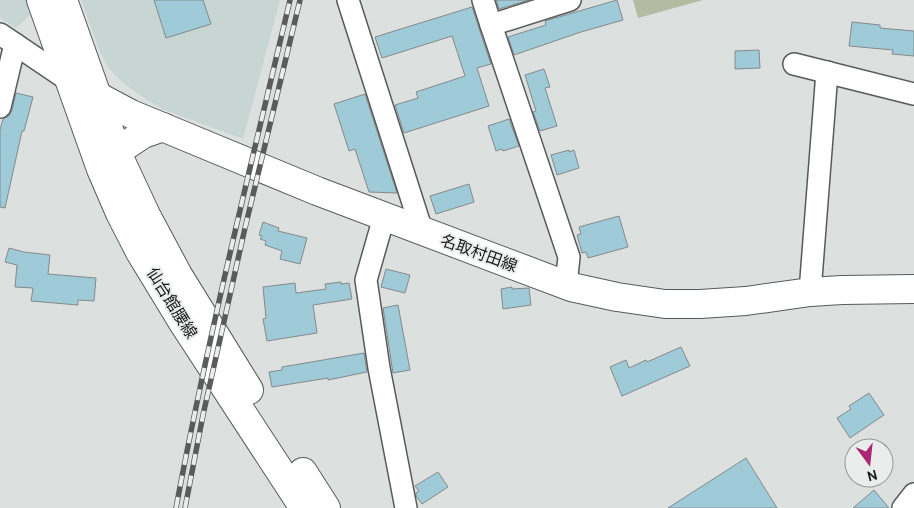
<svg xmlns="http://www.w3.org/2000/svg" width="914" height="508" font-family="Cabin,'Noto Sans JP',sans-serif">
<rect width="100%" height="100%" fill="#dce1e0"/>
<g fill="#c7d5d3">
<polygon points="0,0 26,0 31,14 16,28 0,18"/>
<polygon points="81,0 280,0 243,139 162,109 137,93 122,82 108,67 100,52"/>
</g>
<polygon fill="#b3bba3" points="633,0 703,0 638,18"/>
<g fill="#9fcad8" stroke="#85898b">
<polygon points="154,0 203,0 211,24 166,38"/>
<polygon points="496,0 529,0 499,9"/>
<polygon points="617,0 623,20 581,32 514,55 508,37 546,25 545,21"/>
<polygon points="472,7 491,64 477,68 489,106 404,133 395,105 418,98 416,92 465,76 452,36 382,58 375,37"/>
<polygon points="852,22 880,25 880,28 914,31 914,56 892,54 893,50 849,46"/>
<polygon points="759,50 760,68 735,69 735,51"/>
<polygon points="544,69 550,87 545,88 557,126 540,131 533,112 536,111 525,75"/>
<polygon points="16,93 33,97 24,131 22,131 5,208 0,207 0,130 3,119 9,116 12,110"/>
<polygon points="365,94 397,193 369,192 355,149 349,151 334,104"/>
<polygon points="509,119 519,146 503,151 502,149 496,151 488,126"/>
<polygon points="569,150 569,152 574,150 579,168 557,175 551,155"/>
<polygon points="469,184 474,202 436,214 430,196"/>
<polygon points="619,216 628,247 588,258 586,252 582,253 577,235 581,234 579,227"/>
<polygon points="263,222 279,228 278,231 307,238 300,264 280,259 282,251 265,245 266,241 260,239 262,236 259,235"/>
<polygon points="9,248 24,252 50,255 48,274 96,278 94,301 78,300 78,305 31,301 33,288 15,287 17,265 5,262"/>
<polygon points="386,269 410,275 405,293 381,287"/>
<polygon points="341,282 341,284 349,283 352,299 313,305 317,333 267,341 263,319 266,318 263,287 295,283 296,293 326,289 325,284"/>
<polygon points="512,287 512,289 529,288 531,305 503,309 501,289"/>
<polygon points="398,305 410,370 393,373 383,308"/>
<polygon points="681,347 690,366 622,396 610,367 626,360 629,368 646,360 647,362"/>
<polygon points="364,353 367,372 328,380 328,378 272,387 269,372 282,370 282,367"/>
<polygon points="869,393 884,415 850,438 837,418 851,409 849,406"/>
<polygon points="746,458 777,508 668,508"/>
<polygon points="438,472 448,487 422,504 416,496 416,493 419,491 415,486"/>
<polygon points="874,490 889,508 853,508"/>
</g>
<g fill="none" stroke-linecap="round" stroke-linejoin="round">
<defs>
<g id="minor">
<polyline points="348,0 422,231"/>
<polyline points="483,0 491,25"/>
<polyline points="0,34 71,82"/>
<polyline points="794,64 914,94"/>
<polyline points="0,107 15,44"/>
<polyline points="384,217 366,280 379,368 406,508"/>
<polyline points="566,285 569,257 491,25 570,0"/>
<polyline points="810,292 827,72"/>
<polyline points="903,508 914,494"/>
</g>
<g id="major">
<polyline points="41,0 101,169 120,213 140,252 182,321 304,508"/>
<polyline points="63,0 118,155 146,215 178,275 249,390"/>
<polyline points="71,82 131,114 317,191 571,287 617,297 665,304 700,304 746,301 810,292 842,290 914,289"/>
<polyline points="116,152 143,134 163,127"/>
<polyline points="303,472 326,508"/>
</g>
</defs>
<use href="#minor" stroke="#565b5a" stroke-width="24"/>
<use href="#major" stroke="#565b5a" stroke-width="30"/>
<use href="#minor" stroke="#fff" stroke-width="21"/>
<use href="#major" stroke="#fff" stroke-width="28"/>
<defs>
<g id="rail">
<path d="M 176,508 C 208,337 250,169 290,0"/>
<polyline points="185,508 203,415 245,228 300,0"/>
</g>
</defs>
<use href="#rail" stroke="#595c5b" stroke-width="5.5"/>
<use href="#rail" stroke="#e9eeed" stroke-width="4" stroke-dasharray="11" stroke-linecap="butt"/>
</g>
<g text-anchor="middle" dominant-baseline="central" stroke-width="4" stroke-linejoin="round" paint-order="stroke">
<g font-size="16" fill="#181a1a" stroke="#e9eeed">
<text transform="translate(479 253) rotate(20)">名取村田線</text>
<text transform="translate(172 303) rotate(58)">仙台館腰線</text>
</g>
</g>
<g transform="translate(869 463) rotate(165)"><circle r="24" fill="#e9eeed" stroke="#959999"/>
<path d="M0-4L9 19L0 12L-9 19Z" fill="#aa2772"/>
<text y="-8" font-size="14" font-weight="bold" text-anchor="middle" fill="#181a1a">N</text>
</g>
</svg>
